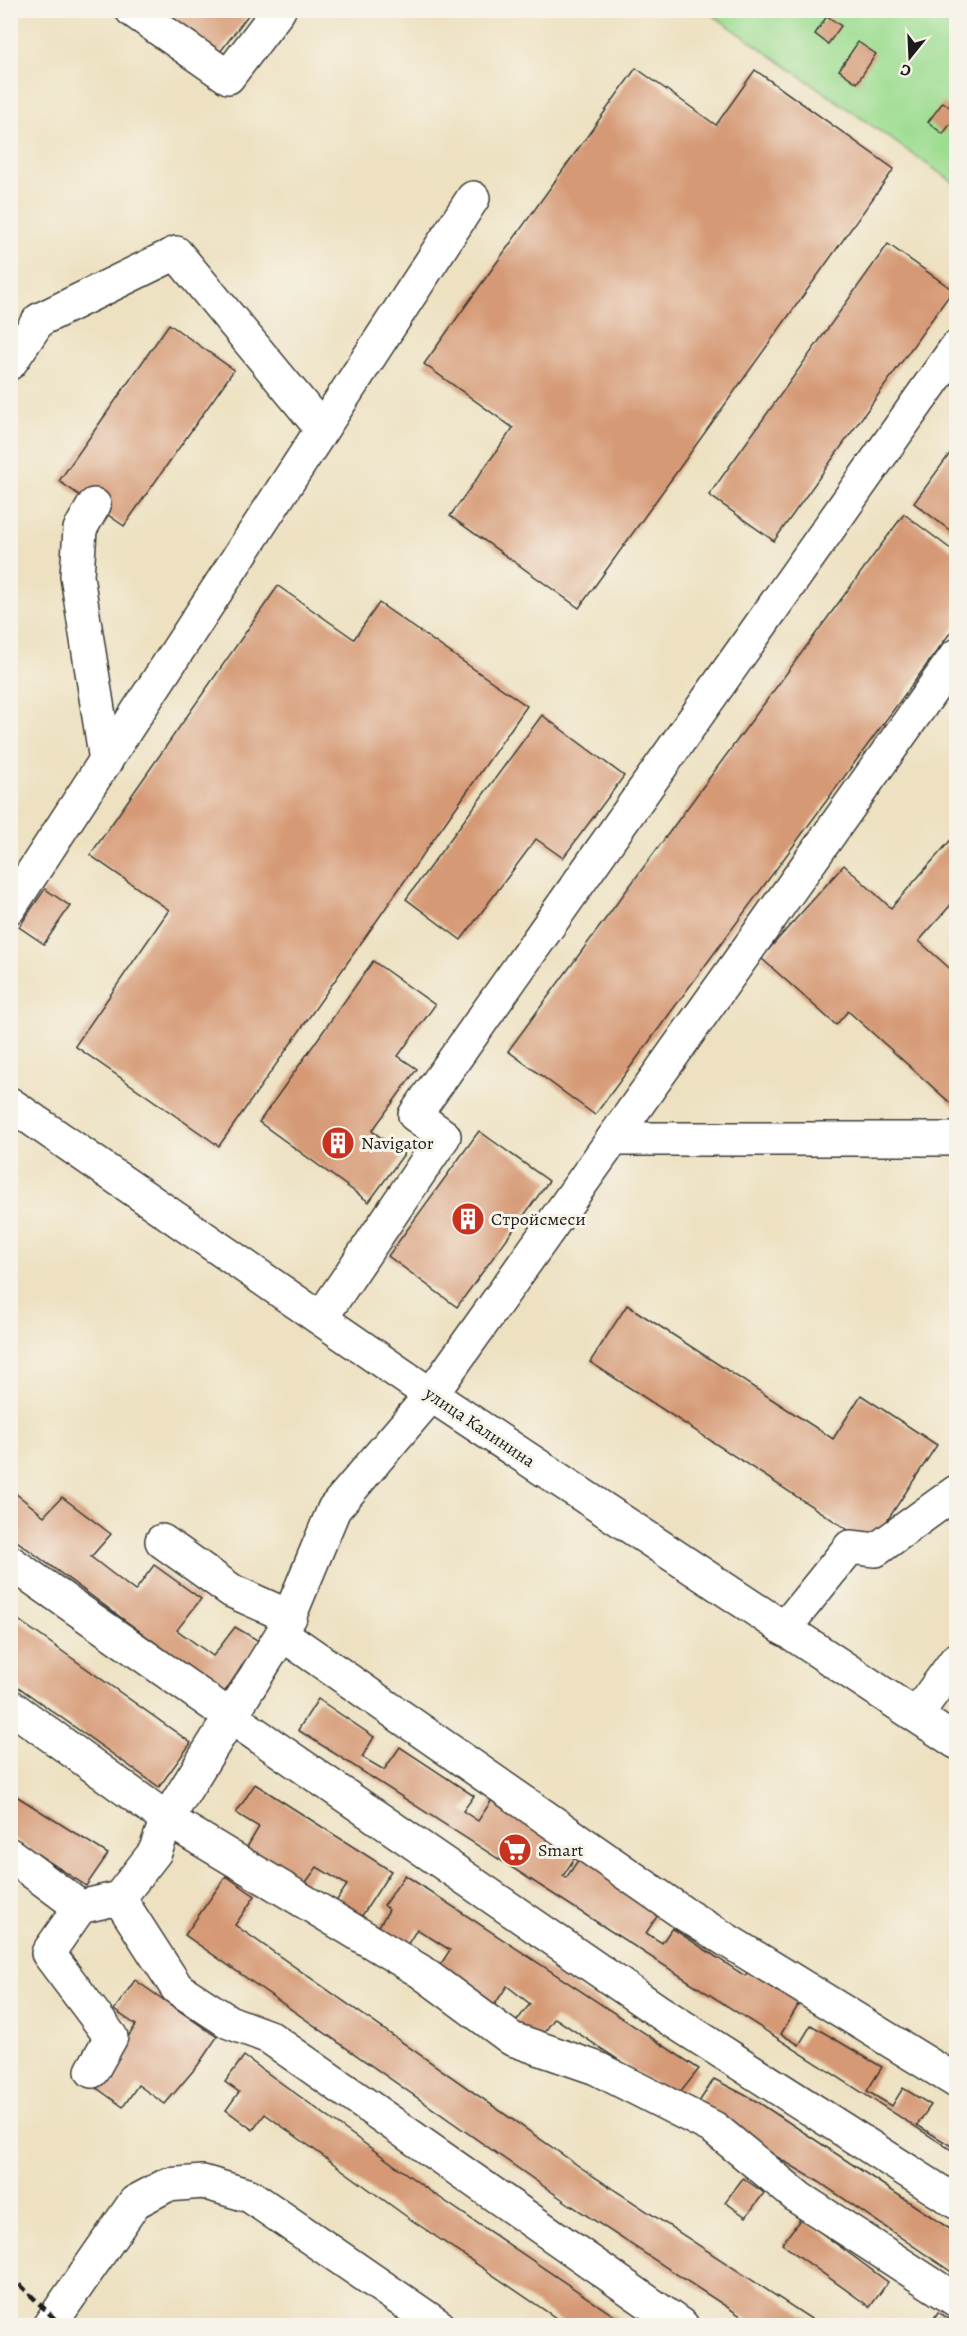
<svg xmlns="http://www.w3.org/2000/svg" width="967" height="2336" font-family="Alegreya,serif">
<rect width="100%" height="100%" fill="#f7f3e8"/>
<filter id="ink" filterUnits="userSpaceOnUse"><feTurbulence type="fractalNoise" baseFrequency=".0167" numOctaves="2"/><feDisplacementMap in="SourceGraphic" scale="12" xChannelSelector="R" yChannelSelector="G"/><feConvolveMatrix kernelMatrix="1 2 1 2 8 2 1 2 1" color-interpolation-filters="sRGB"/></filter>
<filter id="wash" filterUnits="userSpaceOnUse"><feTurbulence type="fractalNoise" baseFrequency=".008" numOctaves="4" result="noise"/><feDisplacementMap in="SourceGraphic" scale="24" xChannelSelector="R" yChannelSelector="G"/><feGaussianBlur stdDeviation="1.35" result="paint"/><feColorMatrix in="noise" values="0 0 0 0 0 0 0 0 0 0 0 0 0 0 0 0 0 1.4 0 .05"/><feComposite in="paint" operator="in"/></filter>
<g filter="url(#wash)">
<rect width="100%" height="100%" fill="#ede1c1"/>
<polygon fill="#9ddd92" stroke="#5c7c57" stroke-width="1.5" points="707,11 956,11 956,184"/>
<g id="blocks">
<g fill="#d59975">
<polygon points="149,10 252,10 214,60"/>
<polygon points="827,16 841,26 828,44 815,34"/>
<polygon points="858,42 876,54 857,83 839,70"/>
<polygon points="636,68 716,125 755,70 894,169 579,608 450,516 513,428 424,364"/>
<polygon points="943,102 956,112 956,116 943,134 928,122"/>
<polygon points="888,244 953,290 774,541 709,495"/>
<polygon points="169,324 234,370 124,526 59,481"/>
<polygon points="956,445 956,535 914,503"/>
<polygon points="904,514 956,553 956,625 595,1115 508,1051"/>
<polygon points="278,586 354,639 379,603 527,706 219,1146 75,1046 169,910 90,855"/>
<polygon points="542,715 624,776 563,858 536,839 461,940 406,899"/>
<polygon points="956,834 956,899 919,941 956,974 956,1108 848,1011 836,1025 761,958 844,865 891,908"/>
<polygon points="45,889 70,906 44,944 19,927"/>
<polygon points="373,961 435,1005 398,1056 417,1069 372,1131 404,1154 369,1202 259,1122"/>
<polygon points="479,1131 549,1181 457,1307 388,1256"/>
<polygon points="627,1305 833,1439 861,1395 937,1445 871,1545 590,1362"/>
<polygon points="10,1489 44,1516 62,1497 111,1534 91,1557 135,1591 154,1565 201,1599 177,1630 213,1656 235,1627 259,1641 224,1693 10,1536"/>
<polygon points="10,1614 191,1743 159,1787 10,1681"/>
<polygon points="318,1699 374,1737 362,1757 384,1770 400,1747 474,1796 463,1811 478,1821 499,1789 583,1845 563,1876 566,1878 583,1853 664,1906 646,1933 662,1943 672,1928 745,1976 752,1966 803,1997 781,2034 799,2045 811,2025 882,2067 867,2091 892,2106 903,2088 931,2105 917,2125 956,2149 956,2153 298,1730"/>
<polygon points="255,1784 391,1871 358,1922 333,1906 347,1885 317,1867 301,1889 244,1852 259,1827 236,1813"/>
<polygon points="10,1792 108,1854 86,1886 10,1836"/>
<polygon points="405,1875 699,2069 676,2098 555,2018 536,2043 511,2028 530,2004 507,1986 491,2010 433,1976 450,1950 417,1929 403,1952 374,1934 389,1910 384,1905"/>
<polygon points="226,1876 255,1896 235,1925 593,2176 822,2326 756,2326 569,2204 185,1935"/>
<polygon points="135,1980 217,2037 198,2065 165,2104 138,2085 123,2107 94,2086 136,2025 114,2010"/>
<polygon points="244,2056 430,2191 629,2326 568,2326 410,2219 265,2114 253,2130 226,2110 239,2092 225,2082"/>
<polygon points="714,2079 758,2102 956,2233 956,2275 819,2182 695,2108"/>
<polygon points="743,2178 764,2193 746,2217 725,2202"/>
<polygon points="801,2218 888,2282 870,2307 782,2244"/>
<polygon points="938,2312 956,2324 956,2326 929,2326"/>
</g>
</g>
</g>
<g filter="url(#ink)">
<use href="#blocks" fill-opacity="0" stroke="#3b3a35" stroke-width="1.5"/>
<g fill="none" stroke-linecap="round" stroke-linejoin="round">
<defs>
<g id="minor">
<polyline points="132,10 228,77 279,10"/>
<polyline points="10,363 39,320 176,253 322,429"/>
<polyline points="94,505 80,529 77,576 106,761"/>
<polyline points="10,907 473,198"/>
<polyline points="10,1104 431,1395 956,1742"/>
<polyline points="613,1139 956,1139"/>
<polyline points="321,1318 444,1136 415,1115 956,348"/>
<polyline points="162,1541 232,1591 290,1617"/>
<polyline points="10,1562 231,1717 661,2013 956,2202"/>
<polyline points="784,1629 850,1547 876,1550 956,1492"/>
<polyline points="282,1634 686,1915 956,2081"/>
<polyline points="10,1706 167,1819 420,1971 512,2039 596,2068 714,2128 799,2198 956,2300"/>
<polyline points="916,1715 956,1660"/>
<polyline points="10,1855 80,1907 119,1898 155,1852 167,1819 282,1634 334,1509 431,1395 956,656"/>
<polyline points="119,1898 177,1988 229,2022 269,2037 682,2326"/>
<polyline points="80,1907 48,1953 111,2037 92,2071"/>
<polyline points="49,2326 135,2202 167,2185 203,2182 250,2196 439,2326"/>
</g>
</defs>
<use href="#minor" stroke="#3b3a35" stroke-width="36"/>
<use href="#minor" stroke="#fff" stroke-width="33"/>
<polyline stroke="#1c1c1c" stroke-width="4.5" stroke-dasharray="9 4.5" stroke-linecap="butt" points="10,2275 62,2326"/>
</g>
</g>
<defs>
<symbol id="building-disc" viewBox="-11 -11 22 22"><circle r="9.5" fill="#c8321e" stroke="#f7f3e8"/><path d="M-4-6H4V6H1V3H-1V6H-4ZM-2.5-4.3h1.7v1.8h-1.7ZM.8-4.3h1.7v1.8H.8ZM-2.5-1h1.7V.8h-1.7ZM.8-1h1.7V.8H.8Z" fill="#fff"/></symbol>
<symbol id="supermarket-disc" viewBox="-11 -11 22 22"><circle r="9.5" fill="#c8321e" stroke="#f7f3e8"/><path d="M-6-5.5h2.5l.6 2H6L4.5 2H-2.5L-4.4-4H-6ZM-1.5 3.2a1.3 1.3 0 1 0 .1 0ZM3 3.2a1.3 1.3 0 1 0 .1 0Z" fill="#fff"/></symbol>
</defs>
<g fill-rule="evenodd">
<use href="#building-disc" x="319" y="1124" width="38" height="38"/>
<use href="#building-disc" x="449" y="1200" width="38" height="38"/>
<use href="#supermarket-disc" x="496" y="1831" width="38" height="38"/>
</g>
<g text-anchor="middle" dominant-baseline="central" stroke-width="6" stroke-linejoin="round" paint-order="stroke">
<g font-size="18" fill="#1c1c1c" stroke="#f7f3e8" text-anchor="start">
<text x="361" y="1143">Navigator</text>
<text x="491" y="1219">Стройсмеси</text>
<text x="538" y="1850">Smart</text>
</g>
<g font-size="18" fill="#1c1c1c" stroke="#f7f3e8">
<text transform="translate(480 1427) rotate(34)">улица Калинина</text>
</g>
</g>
<rect width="967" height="2336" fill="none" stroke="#f7f3e8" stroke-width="36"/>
<g transform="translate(910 57) rotate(198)" stroke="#f7f3e8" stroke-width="4.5" paint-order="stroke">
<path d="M0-4.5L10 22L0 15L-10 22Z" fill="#1c1c1c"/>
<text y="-9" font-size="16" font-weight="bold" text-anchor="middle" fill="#1c1c1c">С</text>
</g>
</svg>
